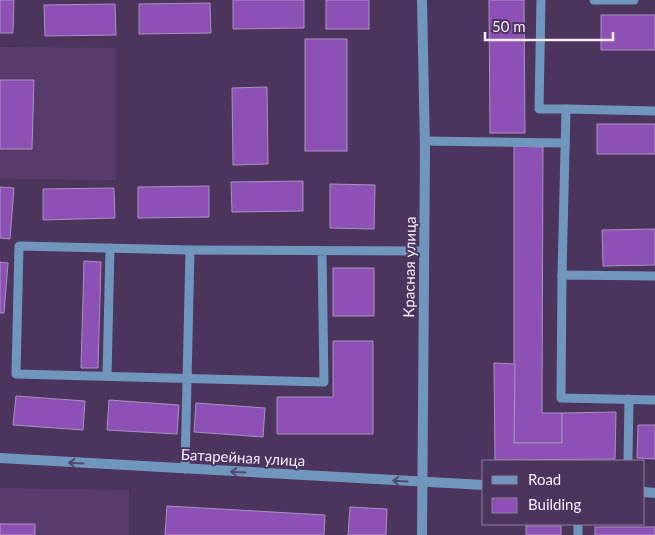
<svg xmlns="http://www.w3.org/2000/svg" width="655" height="535" font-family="Lato,sans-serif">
<rect width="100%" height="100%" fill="#4b355d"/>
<g fill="#573c6b">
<polygon points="0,47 116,48 116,180 0,179"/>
<polygon points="0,488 129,490 129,535 0,535"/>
</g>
<g fill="#8d51b6" stroke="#aa91bf">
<polygon points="0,0 14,0 13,33 0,33"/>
<polygon points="233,0 304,0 304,28 233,29"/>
<rect x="326" y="0" width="43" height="29"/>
<polygon points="489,0 524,0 525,133 490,133"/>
<polygon points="210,3 211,33 139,34 139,4"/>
<polygon points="115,4 116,35 45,36 44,5"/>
<rect x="601" y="15" width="54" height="35"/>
<rect x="305" y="39" width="42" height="112"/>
<polygon points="0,80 34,80 32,149 0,149"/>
<polygon points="267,87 268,164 233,165 232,88"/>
<rect x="597" y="124" width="58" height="30"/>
<polygon points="514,146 543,147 542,413 562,413 562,443 514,443"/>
<polygon points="303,181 303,211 232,212 231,182"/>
<polygon points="330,184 375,185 374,229 330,228"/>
<polygon points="209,186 209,217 138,218 138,187"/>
<polygon points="0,187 14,188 10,239 0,238"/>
<polygon points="114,188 115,218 43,220 43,189"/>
<polygon points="655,229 655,265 603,266 602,230"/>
<polygon points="84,261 101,262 98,368 81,368"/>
<polygon points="0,262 8,263 4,313 0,313"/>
<rect x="333" y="268" width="41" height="48"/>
<polygon points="333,341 373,341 373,434 277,434 277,397 333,397"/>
<polygon points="494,363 515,364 514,443 562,443 562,413 616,412 615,459 495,460"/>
<polygon points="16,396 85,401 83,430 13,425"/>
<polygon points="109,400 179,405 177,434 107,430"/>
<polygon points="196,403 265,408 263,437 194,432"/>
<polygon points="638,425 655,425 655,459 637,458"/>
<polygon points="167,506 325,515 324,535 165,535"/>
<polygon points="350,507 387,509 386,535 348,535"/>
<rect x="0" y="524" width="35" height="11"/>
<rect x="526" y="526" width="35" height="9"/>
<rect x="595" y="527" width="60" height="8"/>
</g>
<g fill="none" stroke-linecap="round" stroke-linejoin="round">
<g stroke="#7096bd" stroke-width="9">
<polyline points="541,0 539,109 566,109 562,275"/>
<polyline points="594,0 634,0"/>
<polyline points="566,109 655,111"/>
<polyline points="425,141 565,143"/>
<polyline points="322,251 324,382 16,374 19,246 190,250 424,251"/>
<polyline points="655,276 562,275 561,398 655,400"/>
<polyline points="107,376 110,248"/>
<polyline points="628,461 629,399"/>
<polyline points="185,469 190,250"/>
<polyline points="578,524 578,535"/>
</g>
<polyline stroke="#7096bd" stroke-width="10" points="422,0 425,150 422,535"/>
<g stroke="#7096bd" stroke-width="10">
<polyline points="0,458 484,485"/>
<polyline points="644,492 655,493"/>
</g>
</g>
<defs><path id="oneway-shaft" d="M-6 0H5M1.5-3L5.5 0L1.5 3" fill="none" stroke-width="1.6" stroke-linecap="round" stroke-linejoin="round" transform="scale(1.25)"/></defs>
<g stroke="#524870">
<use href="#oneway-shaft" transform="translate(76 463) rotate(-177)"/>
<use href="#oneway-shaft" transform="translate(238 472) rotate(-177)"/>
<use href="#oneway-shaft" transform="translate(400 481) rotate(-177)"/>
</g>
<g text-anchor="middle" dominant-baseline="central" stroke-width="4" stroke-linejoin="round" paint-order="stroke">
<g font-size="15" fill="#f6ebff" stroke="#4b355d">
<text transform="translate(409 267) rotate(-89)">Красная улица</text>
<text transform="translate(243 457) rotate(3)">Батарейная улица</text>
</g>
</g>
<rect x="482" y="460" width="162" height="65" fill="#4b355d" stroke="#8f7e9e"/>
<rect x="492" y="476" width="25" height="8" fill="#7096bd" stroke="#8f7e9e"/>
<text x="528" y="485" font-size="15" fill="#f6ebff">Road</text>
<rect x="492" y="498" width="25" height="15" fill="#8d51b6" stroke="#8f7e9e"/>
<text x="528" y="510" font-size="15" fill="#f6ebff">Building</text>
<path d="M485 32v8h128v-8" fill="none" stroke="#f6ebff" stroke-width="2.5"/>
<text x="492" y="32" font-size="15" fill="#f6ebff" stroke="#4b355d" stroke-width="4" paint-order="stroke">50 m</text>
</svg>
